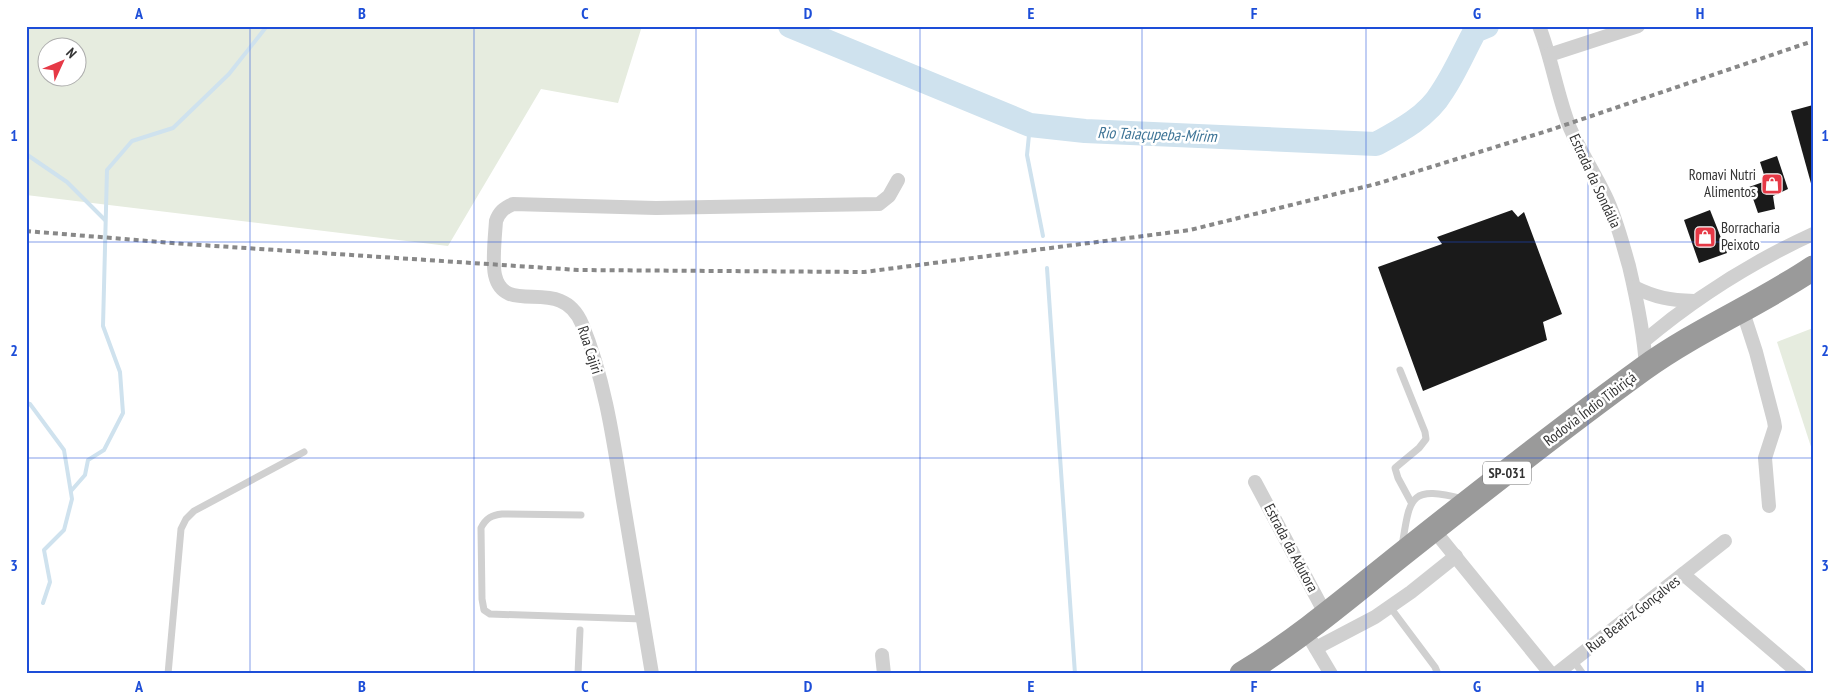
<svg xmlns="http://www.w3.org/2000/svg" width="1839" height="700" font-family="'PT Sans Narrow',sans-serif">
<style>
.green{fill:#e6ecdf;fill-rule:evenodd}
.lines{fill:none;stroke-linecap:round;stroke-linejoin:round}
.stream{stroke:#cfe2ee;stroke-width:4}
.river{stroke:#cfe2ee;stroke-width:24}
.building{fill:#1a1a1a}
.lane{stroke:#d0d0d0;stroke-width:7}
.street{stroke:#d0d0d0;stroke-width:14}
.highway{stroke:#9a9a9a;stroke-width:25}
.rail{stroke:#888;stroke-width:4;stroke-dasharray:5 4;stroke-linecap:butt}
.grid{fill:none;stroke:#1d4ed8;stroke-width:1;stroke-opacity:0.55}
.labels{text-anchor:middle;stroke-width:5;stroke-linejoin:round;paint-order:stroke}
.shield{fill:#fff;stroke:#707070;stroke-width:1}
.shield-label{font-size:14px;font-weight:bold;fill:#333}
.poi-label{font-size:15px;fill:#333;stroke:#fff;text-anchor:end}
.street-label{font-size:15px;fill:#333;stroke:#fff}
.water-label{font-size:16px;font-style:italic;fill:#3f7597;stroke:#fff}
.neatline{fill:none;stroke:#1d4ed8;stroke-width:2}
.grid-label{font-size:16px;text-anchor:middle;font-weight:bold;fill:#1d4ed8}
</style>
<rect width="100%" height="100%" fill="#fff"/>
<!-- green -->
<g class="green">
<path d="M26 26H642L618 103 541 89 448 246 26 195ZM48 48H78V78H48Z"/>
<polygon points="1813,328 1813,453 1777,342"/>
</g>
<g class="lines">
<!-- stream -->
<g class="stream">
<polyline points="1030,125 1027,155 1043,236"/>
<polyline points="26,154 67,182 105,220"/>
<polyline points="1047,268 1075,674"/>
<polyline points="26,403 30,404 64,450 72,499 64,530 44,550 50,582 43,603"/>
<polyline points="71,491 85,475 88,460 104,450 123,413 120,372 103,326 107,170 132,141 173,128 229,74 267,26"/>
</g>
<!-- river -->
<path class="river" d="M790 26 1030 125 1085 131 1376 144C1400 131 1428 116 1442 92 1455 73 1464 51 1475 31L1487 26"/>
</g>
<!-- building -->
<g class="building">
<polygon points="1813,105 1813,187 1812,187 1791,111"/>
<polygon points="1777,156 1788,189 1773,196 1775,209 1758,213 1749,187 1766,181 1760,162"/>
<polygon points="1512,210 1518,217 1524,212 1562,314 1543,322 1547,340 1423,391 1378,267 1442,244 1437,237"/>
<polygon points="1710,210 1727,253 1699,263 1684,220"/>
</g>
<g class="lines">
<!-- lane -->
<g class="lane">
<polyline points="1400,370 1425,432 1426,439 1419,448 1395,468 1398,478 1411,502"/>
<path d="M581 515 502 514C492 515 486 518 481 528L482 599 484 610 490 614 643 619"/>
<path d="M1402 546C1410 497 1409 485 1463 499"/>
<polyline points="1390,607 1435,667 1438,674"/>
<polyline points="1573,660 1583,674"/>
<polyline points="168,674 181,529 186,519 194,511 304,452"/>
<polyline points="578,674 580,630"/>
</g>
<!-- street -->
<g class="street">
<path d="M1539 26C1552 59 1557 95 1570 128 1580 151 1594 172 1605 195 1616 217 1622 242 1629 266 1637 300 1644 333 1646 367"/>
<polyline points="1549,55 1638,26"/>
<path d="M1634 287C1656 298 1670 300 1694 301"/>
<polyline points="1742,309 1756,352 1774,421 1775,427 1765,458 1769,506"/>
<path d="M1644 341C1694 299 1754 261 1813 234"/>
<polyline points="1255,482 1326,615"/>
<polyline points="1433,529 1551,674"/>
<polyline points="1683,574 1800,674"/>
<polyline points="1312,642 1331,674"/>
<polyline points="1316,648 1375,617 1411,592 1456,556"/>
<polyline points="882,655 884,674"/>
<path d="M652 674C642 614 632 554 622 494 613 437 604 377 582 324 561 273 505 319 495 275 492 262 495 236 496 221 499 212 504 208 513 204L656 208 879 204 889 196 898 180"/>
<polyline points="1556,674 1725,541"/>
</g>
<!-- highway -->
<path class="highway" d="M1242 674C1301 638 1353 593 1406 551 1484 489 1563 427 1643 369 1697 330 1758 305 1813 268"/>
<!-- rail -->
<polyline class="rail" points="26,231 185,244 578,270 864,272 1190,230 1376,184 1547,131 1813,41"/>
</g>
<!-- grid -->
<path class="grid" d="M250 26V674M474 26V674M696 26V674M920 26V674M1142 26V674M1366 26V674M1588 26V674M26 242H1813M26 458H1813"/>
<!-- icons -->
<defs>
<g id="shop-square" transform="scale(1.125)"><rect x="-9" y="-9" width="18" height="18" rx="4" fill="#e63946" stroke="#fff"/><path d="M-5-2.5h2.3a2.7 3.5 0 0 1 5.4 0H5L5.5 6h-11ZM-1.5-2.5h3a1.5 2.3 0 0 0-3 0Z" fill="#fff"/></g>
</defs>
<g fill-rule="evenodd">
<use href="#shop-square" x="1772" y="184"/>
<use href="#shop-square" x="1705" y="237"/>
</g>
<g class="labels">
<!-- shield labels -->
<rect class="shield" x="1483" y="461.5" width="48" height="23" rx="4"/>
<g class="shield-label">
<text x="1507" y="478">SP-031</text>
</g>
<!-- poi labels -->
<g class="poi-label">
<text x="1756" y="180">Romavi Nutri<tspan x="1756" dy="17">Alimentos</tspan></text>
<text x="1721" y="233" text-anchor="start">Borracharia<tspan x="1721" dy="17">Peixoto</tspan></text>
</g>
<!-- street labels -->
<g class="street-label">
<text transform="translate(1595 181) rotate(65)" y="5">Estrada da Sondália</text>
<text transform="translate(590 350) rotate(72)" y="5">Rua Cajiri</text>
<text transform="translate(1590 409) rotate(-37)" y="5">Rodovia Índio Tibiriçá</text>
<text transform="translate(1291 548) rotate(62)" y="5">Estrada da Adutora</text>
<text transform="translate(1633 614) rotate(-38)" y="5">Rua Beatriz Gonçalves</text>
</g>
<!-- water labels -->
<g class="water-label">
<text transform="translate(1157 134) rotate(2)" y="6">Rio Taiaçupeba-Mirim</text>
</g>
</g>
<!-- border -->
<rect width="1839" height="700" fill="none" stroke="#ffffff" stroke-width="55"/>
<!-- north arrow -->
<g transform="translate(62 62) rotate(46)"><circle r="24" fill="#ffffff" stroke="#adadad"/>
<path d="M0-4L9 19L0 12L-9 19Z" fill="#e63946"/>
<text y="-8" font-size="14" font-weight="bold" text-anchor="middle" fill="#333333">N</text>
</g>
<rect x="28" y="28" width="1784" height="644" class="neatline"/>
<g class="grid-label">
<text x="139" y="19">A</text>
<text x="362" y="19">B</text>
<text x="585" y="19">C</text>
<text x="808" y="19">D</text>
<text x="1031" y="19">E</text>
<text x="1254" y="19">F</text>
<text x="1477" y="19">G</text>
<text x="1700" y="19">H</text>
<text x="14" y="141">1</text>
<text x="1825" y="141">1</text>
<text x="14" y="356">2</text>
<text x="1825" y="356">2</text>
<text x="14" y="571">3</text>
<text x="1825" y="571">3</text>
<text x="139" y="692">A</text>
<text x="362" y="692">B</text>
<text x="585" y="692">C</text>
<text x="808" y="692">D</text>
<text x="1031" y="692">E</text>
<text x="1254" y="692">F</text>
<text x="1477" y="692">G</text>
<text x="1700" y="692">H</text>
</g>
</svg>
